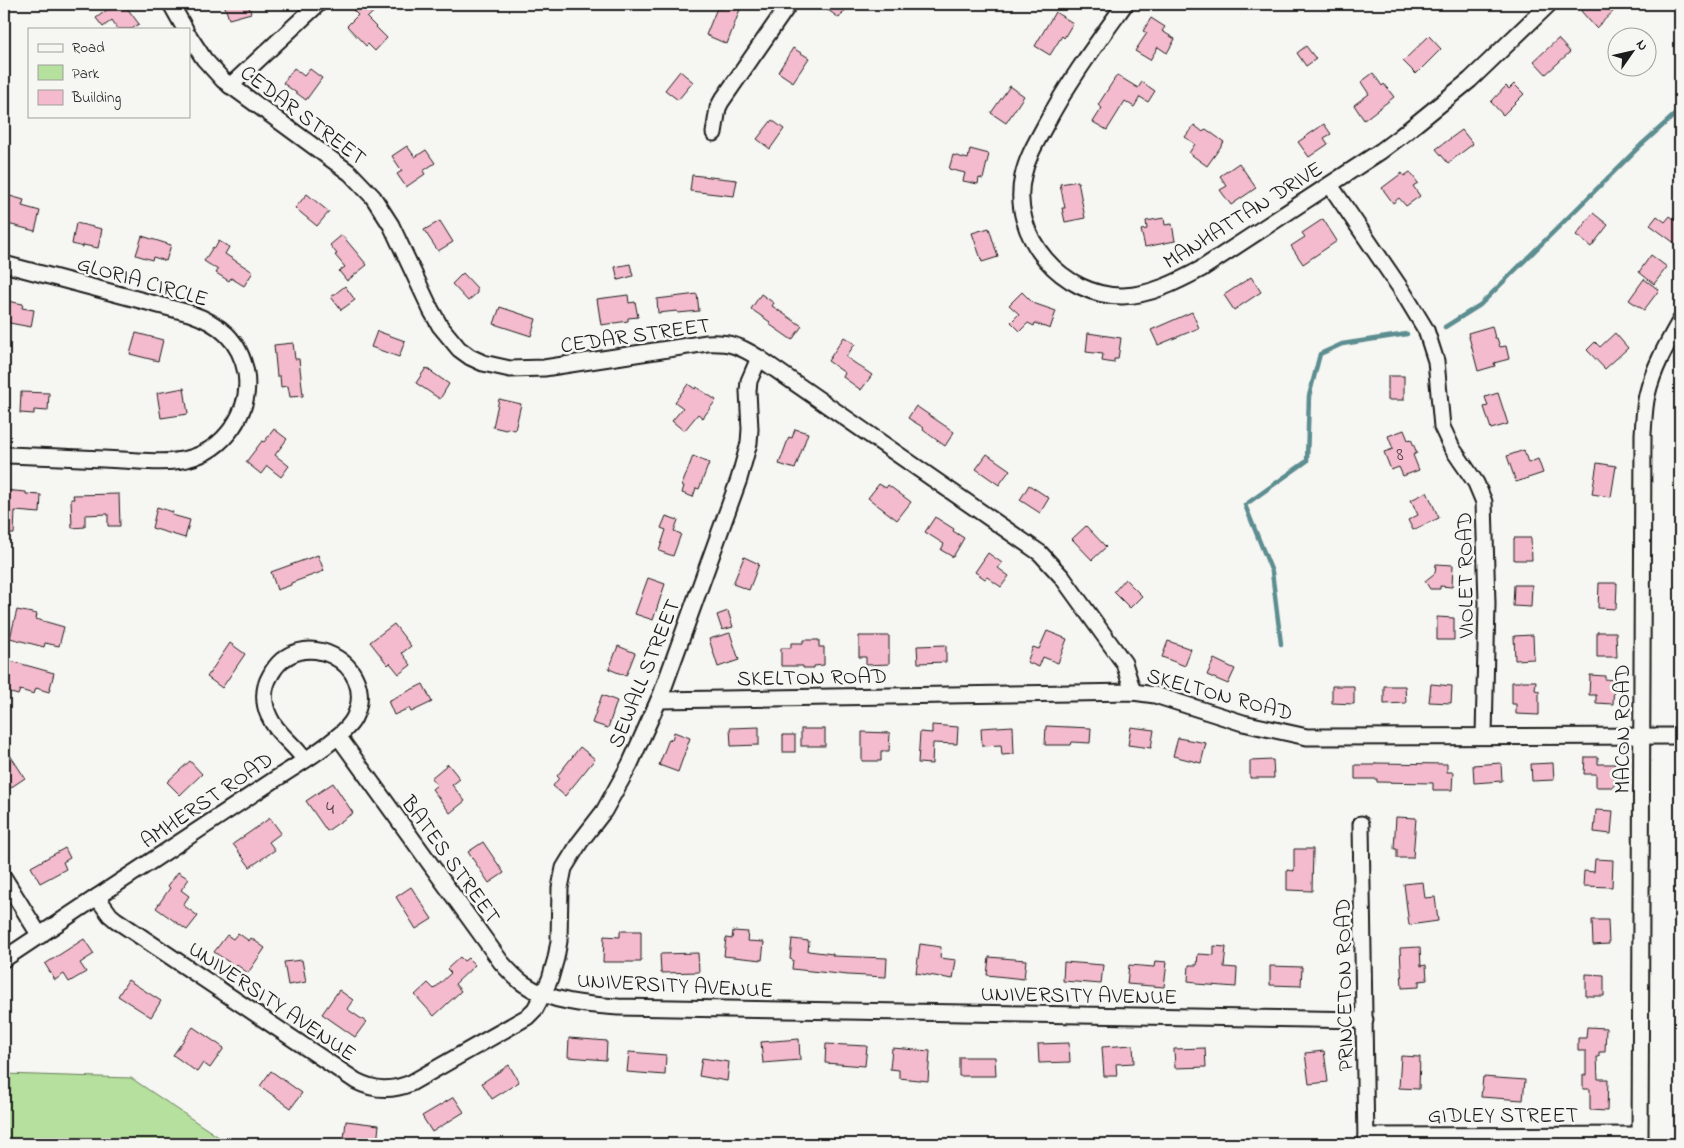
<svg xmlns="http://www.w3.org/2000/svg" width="1684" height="1148" font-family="'Indie Flower',sans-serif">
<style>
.green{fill:#b5e09d;stroke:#687e5c}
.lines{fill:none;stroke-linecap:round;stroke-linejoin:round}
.stream{stroke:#5c8d90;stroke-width:4.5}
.building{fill:#f4bbce;stroke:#1c1c1c}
.minor-casing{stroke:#1c1c1c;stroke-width:19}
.minor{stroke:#f6f6f2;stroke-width:15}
.labels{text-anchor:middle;stroke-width:5;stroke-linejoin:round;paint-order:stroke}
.number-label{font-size:20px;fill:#524448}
.street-label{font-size:22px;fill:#1c1c1c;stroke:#f6f6f2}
</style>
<rect width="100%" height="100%" fill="#f6f6f2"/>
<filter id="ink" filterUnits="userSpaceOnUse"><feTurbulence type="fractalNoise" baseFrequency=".02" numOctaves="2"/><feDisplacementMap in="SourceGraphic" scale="10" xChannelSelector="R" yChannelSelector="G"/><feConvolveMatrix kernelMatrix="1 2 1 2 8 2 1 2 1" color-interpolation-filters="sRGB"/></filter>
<g filter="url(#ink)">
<!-- green -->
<polygon class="green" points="4,1074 131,1078 229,1144 4,1144"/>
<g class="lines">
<!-- stream -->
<g class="stream">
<polyline points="1445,327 1480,305 1641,145 1680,110"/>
<polyline points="1281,644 1272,572 1245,505 1307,461 1309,396 1320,354 1342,344 1407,334"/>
</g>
</g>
<!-- building -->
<g class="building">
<polygon points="115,4 124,4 139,24 132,29 118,29 112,20 103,27 96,18"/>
<polygon points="224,4 248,4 251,13 229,19"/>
<polygon points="358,4 382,4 367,18 387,38 375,51 368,44 366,46 347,26 358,15 352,9"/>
<polygon points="722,4 742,4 727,44 706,35 717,8 720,9"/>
<polygon points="820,4 850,4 839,18"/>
<polygon points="1589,4 1621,4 1596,28 1581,11"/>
<polygon points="1055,12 1073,23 1064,38 1062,36 1050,55 1035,46"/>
<polygon points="1151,18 1165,27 1162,31 1175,39 1167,53 1158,47 1150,60 1135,51 1147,33 1143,31"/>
<polygon points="1429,36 1441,49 1416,74 1403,61"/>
<polygon points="1558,39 1570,52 1546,74 1534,61"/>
<polygon points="1306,46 1316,59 1306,66 1297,53"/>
<polygon points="793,48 809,58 793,82 778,72"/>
<polygon points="294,68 304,76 310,69 322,78 306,100 283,83"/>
<polygon points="680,71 693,82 678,100 665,90"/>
<polygon points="1373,73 1382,86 1384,84 1394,97 1364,120 1354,105 1369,94 1361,82"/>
<polygon points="1117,75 1138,88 1142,82 1155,91 1148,102 1140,97 1134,107 1125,101 1107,130 1093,122 1102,108 1098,105"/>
<polygon points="1514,84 1524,94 1503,115 1491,102 1506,86 1509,89"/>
<polygon points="1010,86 1024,96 1006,123 991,113"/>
<polygon points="772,120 784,129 770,149 757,139"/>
<polygon points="1324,124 1331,134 1324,138 1328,144 1309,157 1298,142"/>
<polygon points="1194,125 1203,132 1206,129 1224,142 1207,166 1189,153 1195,144 1185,137"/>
<polygon points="1462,130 1473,144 1448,163 1436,149"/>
<polygon points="407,146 415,157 426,150 435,163 423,171 425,174 406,187 397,174 402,171 392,156"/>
<polygon points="970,149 989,154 983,179 979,178 978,184 963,181 965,173 949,169 953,155 968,159"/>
<polygon points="1239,163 1256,188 1231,205 1220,190 1227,186 1220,176"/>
<polygon points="1410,172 1418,183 1413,186 1420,196 1406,206 1399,198 1393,203 1382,188 1402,173 1404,176"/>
<polygon points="692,175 737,180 734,196 690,191"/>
<polygon points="1078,181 1085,218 1065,222 1062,208 1065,208 1060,184"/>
<polygon points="307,194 329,212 317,226 295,208"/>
<polygon points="10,196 24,200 22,206 40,211 35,231 4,223 4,202 8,203"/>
<polygon points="1593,213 1608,225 1591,247 1576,235"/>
<polygon points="1657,216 1665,222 1670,216 1680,224 1680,247 1650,225"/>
<polygon points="1164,218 1165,225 1172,224 1175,241 1145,247 1141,230 1147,229 1146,221"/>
<polygon points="1323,219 1337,241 1303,264 1291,246 1305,237 1302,233"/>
<polygon points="440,221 453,242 438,251 424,230"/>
<polygon points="76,223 102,229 98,248 83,245 83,247 72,244"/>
<polygon points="989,228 998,257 982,262 972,233"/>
<polygon points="342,235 367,265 347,281 339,271 345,267 335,255 337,254 330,245"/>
<polygon points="142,236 171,245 166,261 153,257 152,260 136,255"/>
<polygon points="219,241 229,247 225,254 253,272 244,286 231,278 229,281 216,273 218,270 204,261 213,247 215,248"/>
<polygon points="1651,255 1667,267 1654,284 1639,272"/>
<polygon points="630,264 633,276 618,280 615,267"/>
<polygon points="463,273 477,288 477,293 468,301 452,284"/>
<polygon points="1251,277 1261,292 1234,310 1224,295"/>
<polygon points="1644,279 1659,290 1644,310 1629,300"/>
<polygon points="345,286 355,300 341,310 331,297"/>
<polygon points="1022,292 1033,303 1056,311 1050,329 1035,323 1034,326 1028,323 1020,331 1011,322 1019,314 1009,305"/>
<polygon points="697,294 699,311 678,313 677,311 658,313 657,299"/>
<polygon points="761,294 774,303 772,306 802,326 792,340 769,324 770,322 751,309"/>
<polygon points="628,295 629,303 635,302 638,317 628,318 628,321 601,325 597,299"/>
<polygon points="7,301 23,304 22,308 34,310 31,327 4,322"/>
<polygon points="500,307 536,319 531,336 494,324"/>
<polygon points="1192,312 1199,328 1158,345 1151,330"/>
<polygon points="1492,326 1495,338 1497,338 1500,347 1506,346 1509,359 1494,363 1495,366 1478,371 1468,333"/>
<polygon points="377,331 405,341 399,357 371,347"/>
<polygon points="136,333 163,340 158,361 130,354"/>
<polygon points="1088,333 1121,338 1118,359 1114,359 1114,363 1102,361 1103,354 1086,352"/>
<polygon points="1615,333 1628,348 1605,369 1587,350 1595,342 1600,347"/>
<polygon points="844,337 855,344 846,357 872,375 861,390 843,377 845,373 828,361"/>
<polygon points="293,343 295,359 299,359 303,396 290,397 288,386 281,387 280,376 277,376 274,345"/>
<polygon points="426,368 449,384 440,399 416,383"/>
<rect x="1388" y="376" width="16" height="24"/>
<polygon points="688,384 695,389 696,387 716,400 703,418 698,414 684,431 672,421 683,408 675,402"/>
<polygon points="184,388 188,414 161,418 157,393"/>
<polygon points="21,392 49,393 48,411 34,410 34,414 20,413"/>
<polygon points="1498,393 1508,424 1491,429 1484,407 1488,406 1485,397"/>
<polygon points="499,399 521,404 515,430 507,428 506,430 493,427"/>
<polygon points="916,406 954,432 945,446 923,430 924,428 908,418"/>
<polygon points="274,429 287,439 275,455 289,466 281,477 267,466 261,474 246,462 262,441 264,442"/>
<polygon points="795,429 808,433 795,469 779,464 789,437 792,438"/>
<polygon points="1404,430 1408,440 1411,439 1417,453 1413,455 1419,470 1403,476 1399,467 1391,470 1384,452 1393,449 1388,436"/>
<polygon points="1524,450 1528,463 1538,459 1543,473 1516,482 1507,456"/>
<polygon points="987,454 1010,470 999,485 976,469"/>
<polygon points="693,456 709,463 699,489 696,488 693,497 682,493 684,486 682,485"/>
<polygon points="1597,463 1616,466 1611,497 1592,494"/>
<polygon points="879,484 886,488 888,485 911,502 897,520 868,498"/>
<polygon points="1029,485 1049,498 1040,513 1020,500"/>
<polygon points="4,490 26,492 26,494 41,495 40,513 15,511 14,534 4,534"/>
<polygon points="1427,492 1439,518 1413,530 1408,520 1418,515 1411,500"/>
<polygon points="119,494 120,526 108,526 108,514 85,515 85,527 72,528 71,499 74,499 73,495"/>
<polygon points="157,507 173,512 172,515 190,520 185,538 152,528"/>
<polygon points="666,516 678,520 674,531 681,534 673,556 659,551 666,530 661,528"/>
<polygon points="935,517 954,529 953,531 964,538 953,557 941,550 944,544 925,532"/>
<polygon points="1086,526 1106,547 1092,560 1072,539"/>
<polygon points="1514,538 1531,538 1532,560 1514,560"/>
<polygon points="988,553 1002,563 998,568 1009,576 1001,587 987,577 985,579 975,572"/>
<polygon points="318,555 324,571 291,583 291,585 277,590 271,572"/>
<polygon points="744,557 759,564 749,590 733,584"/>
<polygon points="1436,564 1453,565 1452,587 1440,586 1440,589 1430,589 1425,581 1435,573"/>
<polygon points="648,578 665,584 653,620 635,614"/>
<polygon points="1125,579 1142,596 1130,608 1114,592"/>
<polygon points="1599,583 1617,583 1616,609 1598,608"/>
<polygon points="1514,585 1532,585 1531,607 1513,606"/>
<polygon points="17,610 37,614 36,619 64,627 59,646 45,643 44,647 10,638"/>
<polygon points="728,611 733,627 722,630 717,615"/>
<polygon points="1437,617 1454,618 1454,640 1437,640"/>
<polygon points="394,624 411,646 402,653 411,665 399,674 390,663 388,665 370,642"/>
<polygon points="1047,631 1067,639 1058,663 1043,657 1039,667 1027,662 1033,647 1039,649"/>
<polygon points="1597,632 1616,632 1617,657 1597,657"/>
<polygon points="730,633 739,660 718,667 709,639"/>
<polygon points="1533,635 1534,659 1515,660 1514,636"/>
<polygon points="859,636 889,636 889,664 866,665 866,657 859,657"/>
<polygon points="803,640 819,640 819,647 824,647 824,665 814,666 814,668 803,668 803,666 781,666 781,648 791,648 791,643 803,643"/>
<polygon points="1168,641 1191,649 1185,666 1162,657"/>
<polygon points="230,643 245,654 222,688 207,677"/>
<polygon points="946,645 946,662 918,663 917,646"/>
<polygon points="618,646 635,653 626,676 609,669"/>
<polygon points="1214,659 1235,669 1228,684 1207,675"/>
<polygon points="7,660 54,673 49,692 36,688 34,694 20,690 18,695 4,691 4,671"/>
<polygon points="1590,675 1605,676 1605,679 1614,680 1613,704 1596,703 1596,695 1589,695"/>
<polygon points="1521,681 1536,681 1535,690 1539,691 1539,715 1516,714 1516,704 1512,704 1512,682 1521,682"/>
<polygon points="423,684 432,702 411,712 409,708 394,715 388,701"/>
<polygon points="1431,684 1452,686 1451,703 1429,702"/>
<polygon points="1332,686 1354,686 1354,704 1332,703"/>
<polygon points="1384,686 1405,686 1406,703 1384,704"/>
<polygon points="602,695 617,701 608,728 592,723"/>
<polygon points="932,725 958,727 957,744 933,743 932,764 918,763 920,732 932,733"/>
<polygon points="1013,726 1014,754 1002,755 1001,745 982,746 981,728"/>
<polygon points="1046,726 1091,728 1090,743 1072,742 1071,745 1045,745"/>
<polygon points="759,727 759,745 731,746 730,728"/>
<polygon points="1131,727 1154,730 1151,748 1128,745"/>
<rect x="801" y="729" width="24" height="17"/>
<polygon points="674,732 690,738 678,772 659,765 669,739 672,740"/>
<polygon points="862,732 890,733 889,751 881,751 881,761 862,761"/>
<rect x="783" y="735" width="12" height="17"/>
<polygon points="1178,738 1206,743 1201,763 1173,756"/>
<polygon points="4,746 25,778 4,792"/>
<polygon points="580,747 595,759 565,796 553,786 559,778 557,776"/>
<polygon points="1585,757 1598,757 1598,764 1615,764 1614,787 1596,787 1596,774 1584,774"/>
<polygon points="1273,760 1274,778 1250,778 1250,761"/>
<polygon points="190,761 202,774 180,795 167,782"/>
<polygon points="1375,763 1447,764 1447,772 1453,772 1452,790 1433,790 1433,783 1377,782 1377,779 1355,779 1355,765 1375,765"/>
<polygon points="1501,763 1502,781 1474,783 1473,765"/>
<polygon points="1553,763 1554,780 1532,781 1531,764"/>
<polygon points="448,764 460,779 452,785 465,801 450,813 432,789 437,785 431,778"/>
<polygon points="333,783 353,813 327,831 306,801"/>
<polygon points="1596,810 1613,811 1611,834 1594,832"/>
<polygon points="1396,817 1416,818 1413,858 1397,858 1397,849 1394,849"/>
<polygon points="270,818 281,833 269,842 275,850 250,867 233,844"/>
<polygon points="483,842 504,873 489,883 468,852"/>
<polygon points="65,848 70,858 63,862 66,869 40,883 31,867"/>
<polygon points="1294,849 1313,849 1312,891 1287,890 1287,870 1294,871"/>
<polygon points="1595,859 1613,860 1612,887 1583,886 1584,871 1594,872"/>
<polygon points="178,872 189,879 181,890 189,896 183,905 198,916 187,930 156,908 170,888 168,886"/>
<polygon points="1423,882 1425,898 1435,897 1438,921 1409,925 1404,884"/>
<polygon points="411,887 432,919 416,929 396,897"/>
<polygon points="1592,920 1608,920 1609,944 1593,945"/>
<polygon points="620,931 641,931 641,962 603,962 604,936 620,937"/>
<polygon points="733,931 748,932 747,941 764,942 762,960 724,956 726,938 732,939"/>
<polygon points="238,933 249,941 251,938 265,948 248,973 237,965 236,967 214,952 227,935 233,939"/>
<polygon points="84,939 94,954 80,963 86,972 69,982 64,974 55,980 45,964"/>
<polygon points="792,939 809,941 808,951 833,954 833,956 887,958 886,977 848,975 792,969 793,960 790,959"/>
<polygon points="920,944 941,947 940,958 956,960 953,979 916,973"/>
<polygon points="1214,946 1226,947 1224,967 1237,968 1236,987 1196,984 1196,982 1188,981 1189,965 1197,965 1198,954 1214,955"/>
<polygon points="1420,947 1421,966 1426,965 1427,980 1419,981 1419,987 1402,988 1400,948"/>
<polygon points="698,953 699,972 661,973 660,954"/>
<polygon points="460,957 464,961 468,958 475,965 455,984 461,991 434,1016 415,995 428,983 434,989 451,973 447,969"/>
<polygon points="989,957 1026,960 1024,979 987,975"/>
<polygon points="302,960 306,982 288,985 284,962"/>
<polygon points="1155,961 1167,962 1164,987 1127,984 1129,965 1154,967"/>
<polygon points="1064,962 1103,965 1101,984 1063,981"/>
<polygon points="1270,966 1302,967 1301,986 1270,985"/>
<polygon points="1586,974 1604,975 1604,996 1586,996"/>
<polygon points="128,980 161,1001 151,1017 118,996"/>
<polygon points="339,990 353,1000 347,1009 366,1022 355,1037 322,1014"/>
<polygon points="193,1027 224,1048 210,1068 203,1063 197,1072 173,1055"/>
<polygon points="1587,1027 1606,1028 1605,1052 1599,1052 1599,1057 1597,1057 1598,1079 1608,1079 1607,1111 1590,1110 1590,1089 1583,1089 1583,1075 1586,1075 1586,1051 1578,1051 1578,1038 1586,1038"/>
<polygon points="569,1038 607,1041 606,1060 568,1057"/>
<polygon points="799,1039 800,1060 763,1063 761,1042"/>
<polygon points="1069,1043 1070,1062 1039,1063 1038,1044"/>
<polygon points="826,1044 867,1046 865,1066 825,1063"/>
<polygon points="1133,1045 1134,1063 1116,1064 1117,1076 1104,1076 1102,1047"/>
<polygon points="892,1048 930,1051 928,1081 899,1078 899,1070 890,1069"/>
<polygon points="1205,1048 1206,1067 1175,1068 1174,1049"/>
<polygon points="1324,1051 1328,1082 1309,1084 1305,1053"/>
<polygon points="629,1052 666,1055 665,1075 627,1072"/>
<polygon points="1401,1056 1420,1057 1419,1089 1399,1088"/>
<polygon points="959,1057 995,1057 996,1076 959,1076"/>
<polygon points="702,1058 729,1062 727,1081 699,1076"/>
<polygon points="509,1065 519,1082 492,1099 482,1083"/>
<polygon points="271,1071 302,1093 291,1108 260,1086"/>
<polygon points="1483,1077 1525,1080 1523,1100 1481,1097"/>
<polygon points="454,1097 464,1112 432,1132 422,1116"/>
<polygon points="346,1121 379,1125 377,1144 355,1144 356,1140 344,1139"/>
</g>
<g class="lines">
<!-- minor casing -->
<g class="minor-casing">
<g id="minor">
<polyline points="171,4 185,29"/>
<path d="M1125 4C1097 43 1068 82 1046 124 1037 141 1027 157 1023 176 1009 236 1063 297 1123 296 1151 295 1177 282 1201 269L1381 151 1401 136 1470 80 1549 4"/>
<path d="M189 36 204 59 223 80 350 173 373 197 391 225 431 310 440 326 459 349 470 357 483 363 510 369 544 368 707 343C730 342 740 346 759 358L1040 553 1062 577 1124 663 1133 692"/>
<polyline points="230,86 318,4"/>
<polyline points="714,133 718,108 721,102 789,4"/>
<polyline points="1330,185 1403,292 1426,330 1436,361 1442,427 1452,448 1476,483 1484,502 1487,603 1484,736"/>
<path d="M4 264 189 313C219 323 240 340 246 373 252 412 224 450 187 459 166 464 143 461 122 460 83 458 43 456 4 455"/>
<polyline points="659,700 1133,692 1155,695 1243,723 1307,737 1680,736"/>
<path d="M338 736 501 962C508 970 515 978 524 984 550 1002 587 1005 618 1007L1365 1020"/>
<polyline points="1361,824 1366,1144"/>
<polyline points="4,878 40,936"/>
<path d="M97 897C156 858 215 819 274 780 294 767 344 738 354 718 381 663 298 621 270 676 263 688 263 703 269 716 276 733 294 744 304 759"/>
<path d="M4 959 97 897 110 915 116 920 356 1081C375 1091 392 1091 411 1083L527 1017 535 1009 543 994 550 979 556 958 559 941 560 888 564 868 580 842 604 811 630 764 661 695 739 479 749 443 750 429 748 391 749 381 759 358"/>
<polyline points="1366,1136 1639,1135"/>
<path d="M1640 1144 1643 434C1644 421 1644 408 1647 395 1653 369 1667 344 1680 321"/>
</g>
</g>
<!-- minor -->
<use href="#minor" class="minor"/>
</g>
</g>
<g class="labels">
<!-- number labels -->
<g class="number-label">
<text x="1400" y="460">8</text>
<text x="330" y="814">4</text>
</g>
<!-- street labels -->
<g class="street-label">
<text transform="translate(304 114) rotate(37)" y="8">CEDAR STREET</text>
<text transform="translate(1242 214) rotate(-32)" y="8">MANHATTAN DRIVE</text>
<text transform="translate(143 280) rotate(16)" y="8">GLORIA CIRCLE</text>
<text transform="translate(635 334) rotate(-8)" y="8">CEDAR STREET</text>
<text transform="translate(1464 575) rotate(-91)" y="8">VIOLET ROAD</text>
<text transform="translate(643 673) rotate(-68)" y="8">SEWALL STREET</text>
<text transform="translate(812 676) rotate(-1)" y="8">SKELTON ROAD</text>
<text transform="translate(1220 693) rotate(15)" y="8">SKELTON ROAD</text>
<text transform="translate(1621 729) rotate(-90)" y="8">MACON ROAD</text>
<text transform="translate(206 799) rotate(-34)" y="8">AMHERST ROAD</text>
<text transform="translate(452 859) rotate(54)" y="8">BATES STREET</text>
<text transform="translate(675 984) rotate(3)" y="8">UNIVERSITY AVENUE</text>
<text transform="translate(1343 985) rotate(-91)" y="8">PRINCETON ROAD</text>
<text transform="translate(1079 994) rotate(1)" y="8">UNIVERSITY AVENUE</text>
<text transform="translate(273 1000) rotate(34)" y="8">UNIVERSITY AVENUE</text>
<text x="1503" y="1122">GIDLEY STREET</text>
</g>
</g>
<!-- margin -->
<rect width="1684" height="1148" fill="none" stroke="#f6f6f2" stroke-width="20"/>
<rect x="10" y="10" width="1664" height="1128" fill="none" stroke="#1c1c1c" stroke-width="2" filter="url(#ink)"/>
<!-- legend -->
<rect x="28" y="28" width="162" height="90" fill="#f6f6f2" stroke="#9f9f9c"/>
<rect x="38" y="44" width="25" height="8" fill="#f6f6f2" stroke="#9f9f9c"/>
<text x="72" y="52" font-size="15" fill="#1c1c1c">Road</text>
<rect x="38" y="65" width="25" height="15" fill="#b5e09d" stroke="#9f9f9c"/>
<text x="72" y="78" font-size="15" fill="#1c1c1c">Park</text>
<rect x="38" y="90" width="25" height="15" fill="#f4bbce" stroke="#9f9f9c"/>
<text x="72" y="102" font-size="15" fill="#1c1c1c">Building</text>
<!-- north arrow -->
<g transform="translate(1632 52) rotate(56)"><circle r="24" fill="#f6f6f2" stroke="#9f9f9c"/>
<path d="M0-4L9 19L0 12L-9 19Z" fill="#1c1c1c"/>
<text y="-8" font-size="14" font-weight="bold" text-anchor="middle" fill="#1c1c1c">N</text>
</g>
</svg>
